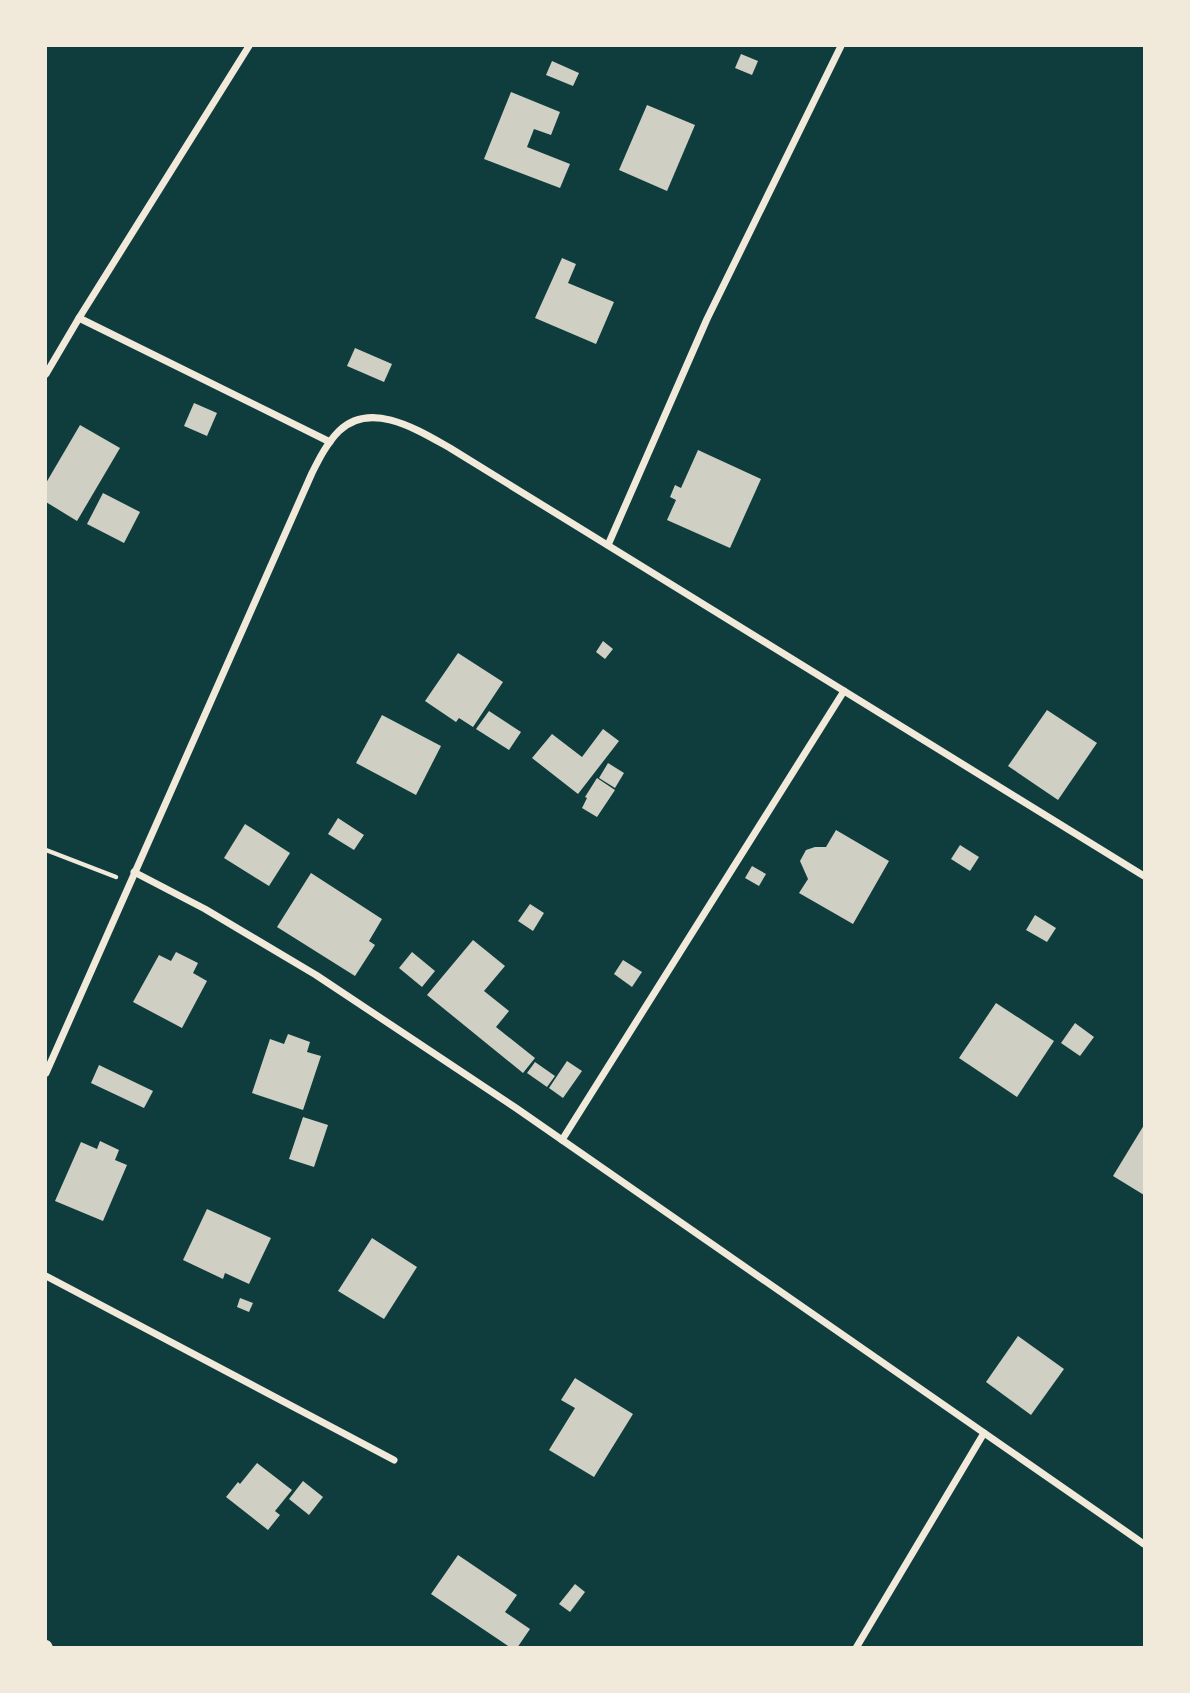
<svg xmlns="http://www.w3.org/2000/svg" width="1190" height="1693" font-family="'DejaVu Sans',sans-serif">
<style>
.building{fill:#cfcfc3}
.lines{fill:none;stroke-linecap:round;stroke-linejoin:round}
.path{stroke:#f1e9da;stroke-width:4.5}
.minor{stroke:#f1e9da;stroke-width:7}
.tertiary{stroke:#f1e9da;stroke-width:12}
</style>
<rect width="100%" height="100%" fill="#0f3d3e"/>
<!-- building -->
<g class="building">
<polygon points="741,54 758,61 752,75 735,68"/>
<polygon points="552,61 579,73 573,86 546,75"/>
<polygon points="511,92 560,112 551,135 534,129 527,147 570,164 560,188 484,159"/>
<polygon points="647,105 695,125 667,191 619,170"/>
<polygon points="562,258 576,264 568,283 614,302 596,344 535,318"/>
<polygon points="355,348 392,364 384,382 347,366"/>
<polygon points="194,403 217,413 207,436 184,426"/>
<polygon points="80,425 120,448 77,521 46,502 46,483"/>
<polygon points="698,450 761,479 730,548 667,520 676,500 670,497 675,485 681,488"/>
<polygon points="103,493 140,512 124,543 87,524"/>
<polygon points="603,641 613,649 605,659 596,652"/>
<polygon points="458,653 503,682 473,727 459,718 456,722 425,701"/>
<polygon points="1047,710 1097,743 1058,800 1008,766"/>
<polygon points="489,711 521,732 509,750 476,729"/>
<polygon points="382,715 441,746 416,795 356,763"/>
<polygon points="603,729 619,741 578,794 532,758 552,734 582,757"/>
<polygon points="608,763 624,773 615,788 599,778"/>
<polygon points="597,778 615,790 597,817 582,808 587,798 585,797"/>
<polygon points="338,818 364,835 354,850 328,834"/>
<polygon points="245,824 290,853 269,886 224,858"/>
<polygon points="836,830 889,861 853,924 799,893 808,879 800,861 806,850 815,847 826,847"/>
<polygon points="960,845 979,857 970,871 951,859"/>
<polygon points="752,866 766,874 759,886 745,878"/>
<polygon points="311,873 382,919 369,941 375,945 355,976 277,927"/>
<polygon points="530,904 544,913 533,931 518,921"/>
<polygon points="1035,915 1056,928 1047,942 1026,930"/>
<polygon points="473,940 505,966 484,991 509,1011 496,1027 535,1058 523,1073 427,995"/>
<polygon points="176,952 198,963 193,973 207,981 182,1028 133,1002 159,955 171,961"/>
<polygon points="412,952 435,971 422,987 399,968"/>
<polygon points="623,960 642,972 632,987 614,974"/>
<polygon points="996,1003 1054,1041 1017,1097 959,1058"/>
<polygon points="1075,1023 1094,1037 1080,1056 1061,1043"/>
<polygon points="288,1034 310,1042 307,1052 321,1056 303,1110 252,1093 270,1039 284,1044"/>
<polygon points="567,1061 582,1071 563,1098 549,1088"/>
<polygon points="535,1062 555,1076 547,1087 527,1073"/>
<polygon points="99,1065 153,1091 144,1108 91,1083"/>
<polygon points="303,1117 328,1125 314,1167 289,1159"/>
<polygon points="1144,1125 1144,1195 1113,1176"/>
<polygon points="100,1141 119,1150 115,1160 127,1165 103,1221 55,1201 81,1142 97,1149"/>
<polygon points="207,1209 271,1238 249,1284 225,1273 223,1279 183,1260"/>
<polygon points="372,1238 417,1267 384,1319 338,1291"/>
<polygon points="240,1298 253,1303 249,1312 237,1307"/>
<polygon points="1018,1336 1064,1369 1031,1415 986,1382"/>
<polygon points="575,1378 633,1414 594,1477 549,1450 575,1408 561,1400"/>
<polygon points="257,1463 292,1490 275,1511 280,1515 268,1530 226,1497 238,1482 240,1484"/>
<polygon points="303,1481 323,1497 309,1515 289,1499"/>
<polygon points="458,1555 517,1595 505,1612 530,1629 517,1648 511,1648 431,1594"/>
<polygon points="575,1584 585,1592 570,1612 559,1604"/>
</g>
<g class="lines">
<!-- path -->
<polyline class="path" points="46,850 116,877"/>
<!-- minor -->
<g class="minor">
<polyline points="79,318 330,442"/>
<polyline points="46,374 79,318 249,46"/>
<polyline points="608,545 707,319 841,46"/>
<polyline points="134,872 205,909 316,975 516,1108 1144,1544"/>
<path d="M46 1073 312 473C319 459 327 443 339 431 371 400 418 430 450 448L1144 876"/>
<polyline points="562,1140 844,691"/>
<polyline points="46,1276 394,1460"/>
<polyline points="856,1648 984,1433"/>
</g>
<!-- tertiary -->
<polyline class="tertiary" points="46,1646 47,1648"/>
</g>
<!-- border -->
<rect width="1190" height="1693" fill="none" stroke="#f1e9da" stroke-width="94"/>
</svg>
